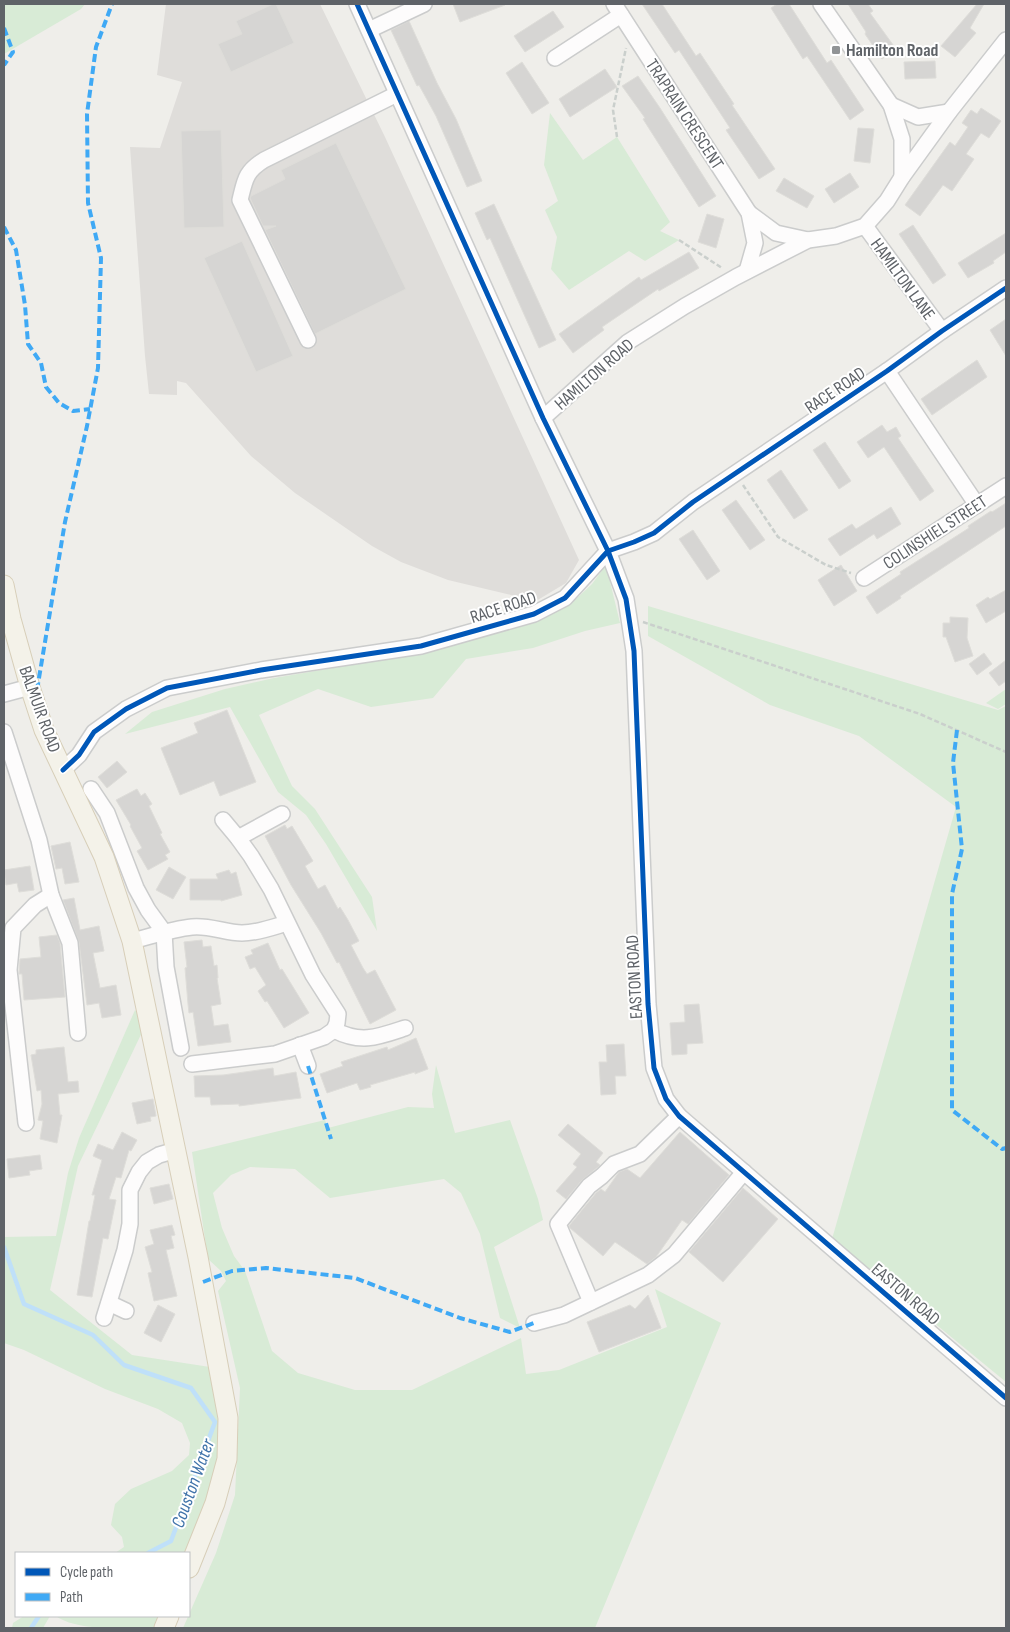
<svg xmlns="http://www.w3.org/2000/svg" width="1010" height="1632" font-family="'Sofia Sans Condensed',sans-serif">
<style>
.industrial{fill:#dfddda}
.green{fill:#d8ebd6}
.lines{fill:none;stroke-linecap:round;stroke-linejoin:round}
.stream{stroke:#bfe0f9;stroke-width:4.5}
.building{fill:#d6d5d3;stroke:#deddd9}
.minor-casing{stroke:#cbcccc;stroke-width:18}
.major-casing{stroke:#d7ceb8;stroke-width:21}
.path{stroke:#cacfcc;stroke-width:2.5;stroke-dasharray:5 2.5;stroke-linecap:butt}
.minor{stroke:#fdfcfc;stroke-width:15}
.major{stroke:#f4f2e9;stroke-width:19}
.quiet{stroke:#3fa9f5;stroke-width:4;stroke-dasharray:8 4;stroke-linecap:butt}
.cycleway-casing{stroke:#fff;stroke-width:8}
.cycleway{stroke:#0057b8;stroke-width:5}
.poi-dot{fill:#919496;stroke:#fff;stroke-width:2}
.labels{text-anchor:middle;stroke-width:4;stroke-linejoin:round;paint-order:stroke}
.poi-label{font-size:18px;font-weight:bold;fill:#5f6368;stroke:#fff;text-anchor:start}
.street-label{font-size:18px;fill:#5f6368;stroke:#fff}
.water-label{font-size:19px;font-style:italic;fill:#4174aa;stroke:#fff}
</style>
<rect width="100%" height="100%" fill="#efeeea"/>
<!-- industrial -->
<polygon class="industrial" points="166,4 320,4 385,137 579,560 566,583 536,601 448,580 401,562 372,546 295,493 251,456 186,383 177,381 177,395 149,394 145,356 130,147 160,148 182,82 157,75"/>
<!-- green -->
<g class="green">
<polygon points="4,4 85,4 81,9 4,54"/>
<polygon points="550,113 583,160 617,137 670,222 660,231 679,240 645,261 629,251 569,290 551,269 557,237 545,210 558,201 544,165"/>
<polygon points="606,565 620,623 585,631 533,648 466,659 433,698 371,707 318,689 259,715 292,786 315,809 372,897 377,931 326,844 306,815 278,792 230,707 125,734 152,712 225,689 274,678 386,659 531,623 576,599 592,584"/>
<polygon points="648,606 998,710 1006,706 1006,1382 832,1239 956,807 859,736 770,705 648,636"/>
<polygon points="1006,689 1006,704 998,709 986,703"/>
<polygon points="135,1010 146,1024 78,1166 50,1290 132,1355 210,1367 219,1402 219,1459 212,1494 187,1553 115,1553 124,1547 122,1537 111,1525 115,1504 131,1489 172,1471 189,1455 190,1443 182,1423 158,1409 105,1389 24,1350 4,1343 4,1237 56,1236 68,1173 79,1138"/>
<polygon points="436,1065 455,1133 510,1120 538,1199 543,1220 494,1247 520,1328 500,1318 480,1234 461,1193 444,1179 330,1198 295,1169 250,1167 231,1175 213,1193 222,1228 234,1256 245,1271 272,1351 298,1373 355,1390 412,1390 521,1338 526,1374 559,1370 667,1327 655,1289 721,1323 595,1628 183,1628 216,1553 235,1495 240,1388 218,1291 226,1281 221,1271 208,1259 192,1152 325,1120 328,1128 408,1107 434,1108 432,1094"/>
<polygon points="24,1616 50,1616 43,1628 12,1628 13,1623"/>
<path d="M56 1616H163L158 1628C130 1628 77 1632 56 1616Z"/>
</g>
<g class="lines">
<!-- stream -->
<g class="stream">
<polyline points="4,1247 24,1304 93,1335 124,1365 191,1388 215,1422 171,1541 148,1553"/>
<polyline points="31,1628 39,1616"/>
</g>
</g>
<!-- building -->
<g class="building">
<polygon points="273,4 276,4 294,43 231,72 218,44 242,34 236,21"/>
<polygon points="453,4 505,4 505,5 460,22"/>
<polygon points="642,4 662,4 696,56 700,53 734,104 732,105 775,169 759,179 726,130 730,128 679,50 675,53"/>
<polygon points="777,4 789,4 827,63 831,60 864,110 850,120 807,56 803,59 771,8"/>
<polygon points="848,4 868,4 873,11 870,13 896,49 882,59 865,34 866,32"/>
<polygon points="977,4 984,4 970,28 976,33 955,57 941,46"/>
<polygon points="553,11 564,27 525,52 514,36"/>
<polygon points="409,21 437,83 456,119 482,181 467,187 436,116 419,85 417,86 391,30"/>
<polygon points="935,61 936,78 905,79 904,62"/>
<polygon points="522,62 549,103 532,114 506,73"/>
<polygon points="605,69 617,87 570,117 559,99"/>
<polygon points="638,76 660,108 716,196 699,207 643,119 645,118 622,86"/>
<polygon points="981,108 1001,121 989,138 981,133 966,154 974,159 952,191 943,185 920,216 905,205 950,142 955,146 968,127 962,123 971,110 977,114"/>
<polygon points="858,128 874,129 870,163 854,161"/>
<polygon points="221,130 224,227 184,228 181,131"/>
<polygon points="336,143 406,289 315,334 265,230 276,226 263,226 250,198 251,196 285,179 281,170"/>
<polygon points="850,173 859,187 834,203 825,189"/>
<polygon points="784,178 814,196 807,208 776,191"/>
<polygon points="494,204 556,340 539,348 490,238 487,240 475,213"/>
<polygon points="707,214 724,219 716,248 698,242"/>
<polygon points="913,225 946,275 933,284 899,234"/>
<polygon points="1006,233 1006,252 993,261 994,263 968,278 958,263"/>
<polygon points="242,241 293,356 256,372 204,258"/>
<polygon points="689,252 699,268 659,291 658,289 602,327 604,330 573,353 559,334 639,277 641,280"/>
<polygon points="1006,319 1006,356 990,330"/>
<polygon points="977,360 987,377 932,415 921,399"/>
<polygon points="882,425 887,432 896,427 901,436 898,438 934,491 920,501 884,447 868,458 857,442"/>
<polygon points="825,442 851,481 839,489 813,450"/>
<polygon points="781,470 808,510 794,519 767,480"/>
<polygon points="736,500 765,540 750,550 722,510"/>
<polygon points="1006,503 1006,526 900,596 901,598 877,614 866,597 901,574 900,572 969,528 968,526 991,511 992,512"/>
<polygon points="891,507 901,524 877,539 874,534 840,556 828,539 852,524 856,529"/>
<polygon points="693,530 720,571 707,580 679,539"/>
<polygon points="841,565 857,591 834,606 818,580"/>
<polygon points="1006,590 1006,611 986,623 976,605 988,597 990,599"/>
<polygon points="950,617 968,618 967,638 973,656 955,662 946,637 943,637 943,623 950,623"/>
<polygon points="984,653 992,664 977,675 969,664"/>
<polygon points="1006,660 1006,681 999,686 989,673"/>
<polygon points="227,710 256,782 220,796 214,781 180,795 161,748 198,733 194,723"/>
<polygon points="117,761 127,772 107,788 98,777"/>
<polygon points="137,789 141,796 145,793 152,804 149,806 162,833 160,834 170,852 165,855 168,859 148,870 137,851 142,848 130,826 131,825 116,800"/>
<polygon points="285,825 287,829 292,826 313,861 305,866 318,889 325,885 338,909 340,907 348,920 359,941 351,945 363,968 367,974 375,970 396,1010 370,1024 339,962 337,963 321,933 291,885 265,836"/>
<polygon points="70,842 79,882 65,884 62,868 56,869 51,846"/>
<polygon points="30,866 34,890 19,892 17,883 6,885 4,870"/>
<polygon points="169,867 186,877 173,899 156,890"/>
<polygon points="229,870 231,874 236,872 242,895 221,901 221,900 190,900 190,879 218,879 216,874"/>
<polygon points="74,898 80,930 99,926 104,951 93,953 100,988 116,985 121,1015 102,1018 99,1003 87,1005 79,942 63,900"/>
<polygon points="57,935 60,943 65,997 24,1000 22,974 19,974 20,959 41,957 39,937"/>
<polygon points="202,940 203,947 211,946 214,966 217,965 218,978 217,978 221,1004 211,1006 214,1026 228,1024 231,1042 198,1046 193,1012 189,1013 188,1004 185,968 187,967 184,942"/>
<polygon points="268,943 280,970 282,969 309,1013 284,1028 267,1001 265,1002 258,991 266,985 255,967 250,969 245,957 253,954 251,950"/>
<polygon points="699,1004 703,1043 687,1044 687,1054 672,1055 670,1023 685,1022 684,1005"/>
<polygon points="416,1038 428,1069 415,1074 415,1072 370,1085 371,1087 360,1090 357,1083 327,1093 320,1074 343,1066 341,1062 387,1047 388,1050"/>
<polygon points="624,1044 626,1076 615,1076 616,1094 601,1095 599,1062 607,1062 606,1045"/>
<polygon points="64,1047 68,1082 78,1081 79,1092 58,1094 60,1115 62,1115 57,1143 40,1139 43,1121 38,1120 42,1104 41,1090 37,1091 31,1055 36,1054 36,1050"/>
<polygon points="273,1068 274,1076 296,1072 301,1098 239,1106 239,1104 211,1105 210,1097 195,1097 194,1076 223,1075"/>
<polygon points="153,1099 156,1116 150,1117 151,1121 137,1124 132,1103"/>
<polygon points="568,1124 603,1153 596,1162 600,1165 598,1167 582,1180 566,1199 556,1191 577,1167 573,1164 581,1154 558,1135"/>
<polygon points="122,1132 137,1140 131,1151 129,1150 121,1178 116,1177 109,1199 116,1200 108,1239 103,1238 92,1297 77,1295 89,1221 90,1221 95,1195 92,1195 102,1160 93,1156 98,1144 113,1150"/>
<polygon points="680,1132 729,1175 688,1224 682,1220 656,1257 647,1264 615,1242 603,1256 570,1228 569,1226 596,1193 601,1189 605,1192 619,1172 627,1169 640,1178"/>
<polygon points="40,1155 42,1169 29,1171 30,1175 9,1178 7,1159"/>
<polygon points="169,1184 173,1199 154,1204 150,1188"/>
<polygon points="743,1188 778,1219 723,1282 689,1252"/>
<polygon points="172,1225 175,1235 171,1236 174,1248 166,1250 177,1296 154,1301 148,1273 152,1272 145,1247 154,1244 150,1230"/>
<polygon points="648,1295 661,1328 599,1352 587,1322 630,1305 635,1309"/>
<polygon points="158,1305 175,1314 161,1342 144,1333"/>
</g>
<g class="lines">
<!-- minor casing -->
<g class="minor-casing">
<g id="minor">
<polyline points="357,4 543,418 608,551 626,599 634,651 648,1004 654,1068 666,1099 679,1116 1006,1398"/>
<polyline points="614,4 749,213 755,243 747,271"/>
<polyline points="821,4 891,105 902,139 902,177"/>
<polyline points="369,30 424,4"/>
<polyline points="555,58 621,15"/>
<polyline points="891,105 918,117 949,112"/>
<polyline points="749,213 776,233 808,240"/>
<polyline points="865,226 942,331"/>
<path d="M308 340 240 200C245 180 245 172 264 160L397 94"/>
<polyline points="887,371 977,505"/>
<polyline points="543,418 628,342 685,306 736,277 808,240 836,236 865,226 887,201 902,177 949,112 1006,40"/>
<polyline points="864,578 1006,486"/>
<polyline points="4,694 30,687"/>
<polyline points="4,732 39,840 51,895 70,943 78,1033"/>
<polyline points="63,770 79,755 94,732 126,709 167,688 261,670 421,646 534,614 565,598 608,551 634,542 654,533 693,502 887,371 942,331 1006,288"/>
<polyline points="91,789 107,813 136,888 148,910 164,932 166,967 181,1048"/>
<polyline points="238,838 282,814"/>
<path d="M132 941C152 936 172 929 192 927 209 925 226 933 242 933 258 933 273 927 287 923"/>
<path d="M334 1030C361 1044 378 1037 405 1028"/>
<polyline points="300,1045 308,1066"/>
<polyline points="192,1064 275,1054 324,1037 334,1030 337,1023 338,1014 313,975 271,889 251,856 238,838 223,820"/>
<polyline points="26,1123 9,970 13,928 35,905 51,895"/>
<polyline points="591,1302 558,1224 589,1186 602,1176 614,1164 640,1154 679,1116"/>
<polyline points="109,1303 126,1311"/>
<polyline points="104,1318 125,1250 130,1224 130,1190 139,1172 147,1162 159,1155 176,1150"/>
<polyline points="534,1323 564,1315 648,1275 674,1255 744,1172"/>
</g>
</g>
<!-- major casing -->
<g class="major-casing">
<g id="major">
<polyline points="4,585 11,619 30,687 44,730 104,857 132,941 198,1257 228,1418 227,1459 215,1503 189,1568"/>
<polyline points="164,1628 169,1616"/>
</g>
</g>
<!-- path -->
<g class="path">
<polyline points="617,137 613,110 626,48"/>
<polyline points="679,240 722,268"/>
<polyline points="743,485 778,537 826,565 851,573"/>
<polyline points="643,622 920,714 1006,752"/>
</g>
<!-- minor -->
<use href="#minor" class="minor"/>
<!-- major -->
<use href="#major" class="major"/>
<!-- quiet -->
<g class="quiet">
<polyline points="4,28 13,52 4,65"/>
<polyline points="4,227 16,250 25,305 28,344 41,363 46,387 59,403 73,411 90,409"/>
<polyline points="35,702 65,522 87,426 98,368 101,258 88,203 87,114 96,47 112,4"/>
<polyline points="957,730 953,763 962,849 952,894 952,1110 1002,1149 1006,1148"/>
<polyline points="308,1066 331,1139"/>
<polyline points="203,1282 232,1271 266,1268 355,1278 460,1318 510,1332 534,1323"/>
</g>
<!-- cycleway casing -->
<g class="cycleway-casing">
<g id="cycleway">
<polyline points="357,4 543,418 608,551 626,599 634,651 648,1004 654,1068 666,1099 679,1116 1006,1398"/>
<polyline points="63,770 79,755 94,732 126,709 167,688 261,670 421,646 534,614 565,598 608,551 634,542 654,533 693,502 887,371 942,331 1006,288"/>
</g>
</g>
<!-- cycleway -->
<use href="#cycleway" class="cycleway"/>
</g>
<!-- markers -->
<rect class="poi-dot" x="831" y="45" width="10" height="10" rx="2.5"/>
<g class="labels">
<!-- poi labels -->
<g class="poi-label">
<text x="846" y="56">Hamilton Road</text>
</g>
<!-- street labels -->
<g class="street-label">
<text transform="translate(685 114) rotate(57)" y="6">TRAPRAIN CRESCENT</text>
<text transform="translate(903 279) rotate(54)" y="6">HAMILTON LANE</text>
<text transform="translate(594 374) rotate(-41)" y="6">HAMILTON ROAD</text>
<text transform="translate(835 390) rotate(-34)" y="6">RACE ROAD</text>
<text transform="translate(935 532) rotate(-33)" y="6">COLINSHIEL STREET</text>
<text transform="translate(503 607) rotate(-18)" y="6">RACE ROAD</text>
<text transform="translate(40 709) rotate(70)" y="6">BALMUIR ROAD</text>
<text transform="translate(634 977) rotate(-93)" y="6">EASTON ROAD</text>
<text transform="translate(906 1294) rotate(41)" y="6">EASTON ROAD</text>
</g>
<!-- water labels -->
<g class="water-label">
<text transform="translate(192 1483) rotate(-70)" y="7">Couston Water</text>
</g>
</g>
<!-- border -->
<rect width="1010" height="1632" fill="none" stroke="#5f6368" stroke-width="10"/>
<!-- legend -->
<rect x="15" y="1552" width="175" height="65" fill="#ffffff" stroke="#bfc1c3"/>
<rect x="25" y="1568" width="25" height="8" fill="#0057b8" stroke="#bfc1c3"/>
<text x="60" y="1577" font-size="15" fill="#5f6368">Cycle path</text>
<rect x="25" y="1593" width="25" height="8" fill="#3fa9f5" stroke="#bfc1c3"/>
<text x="60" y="1602" font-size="15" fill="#5f6368">Path</text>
</svg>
